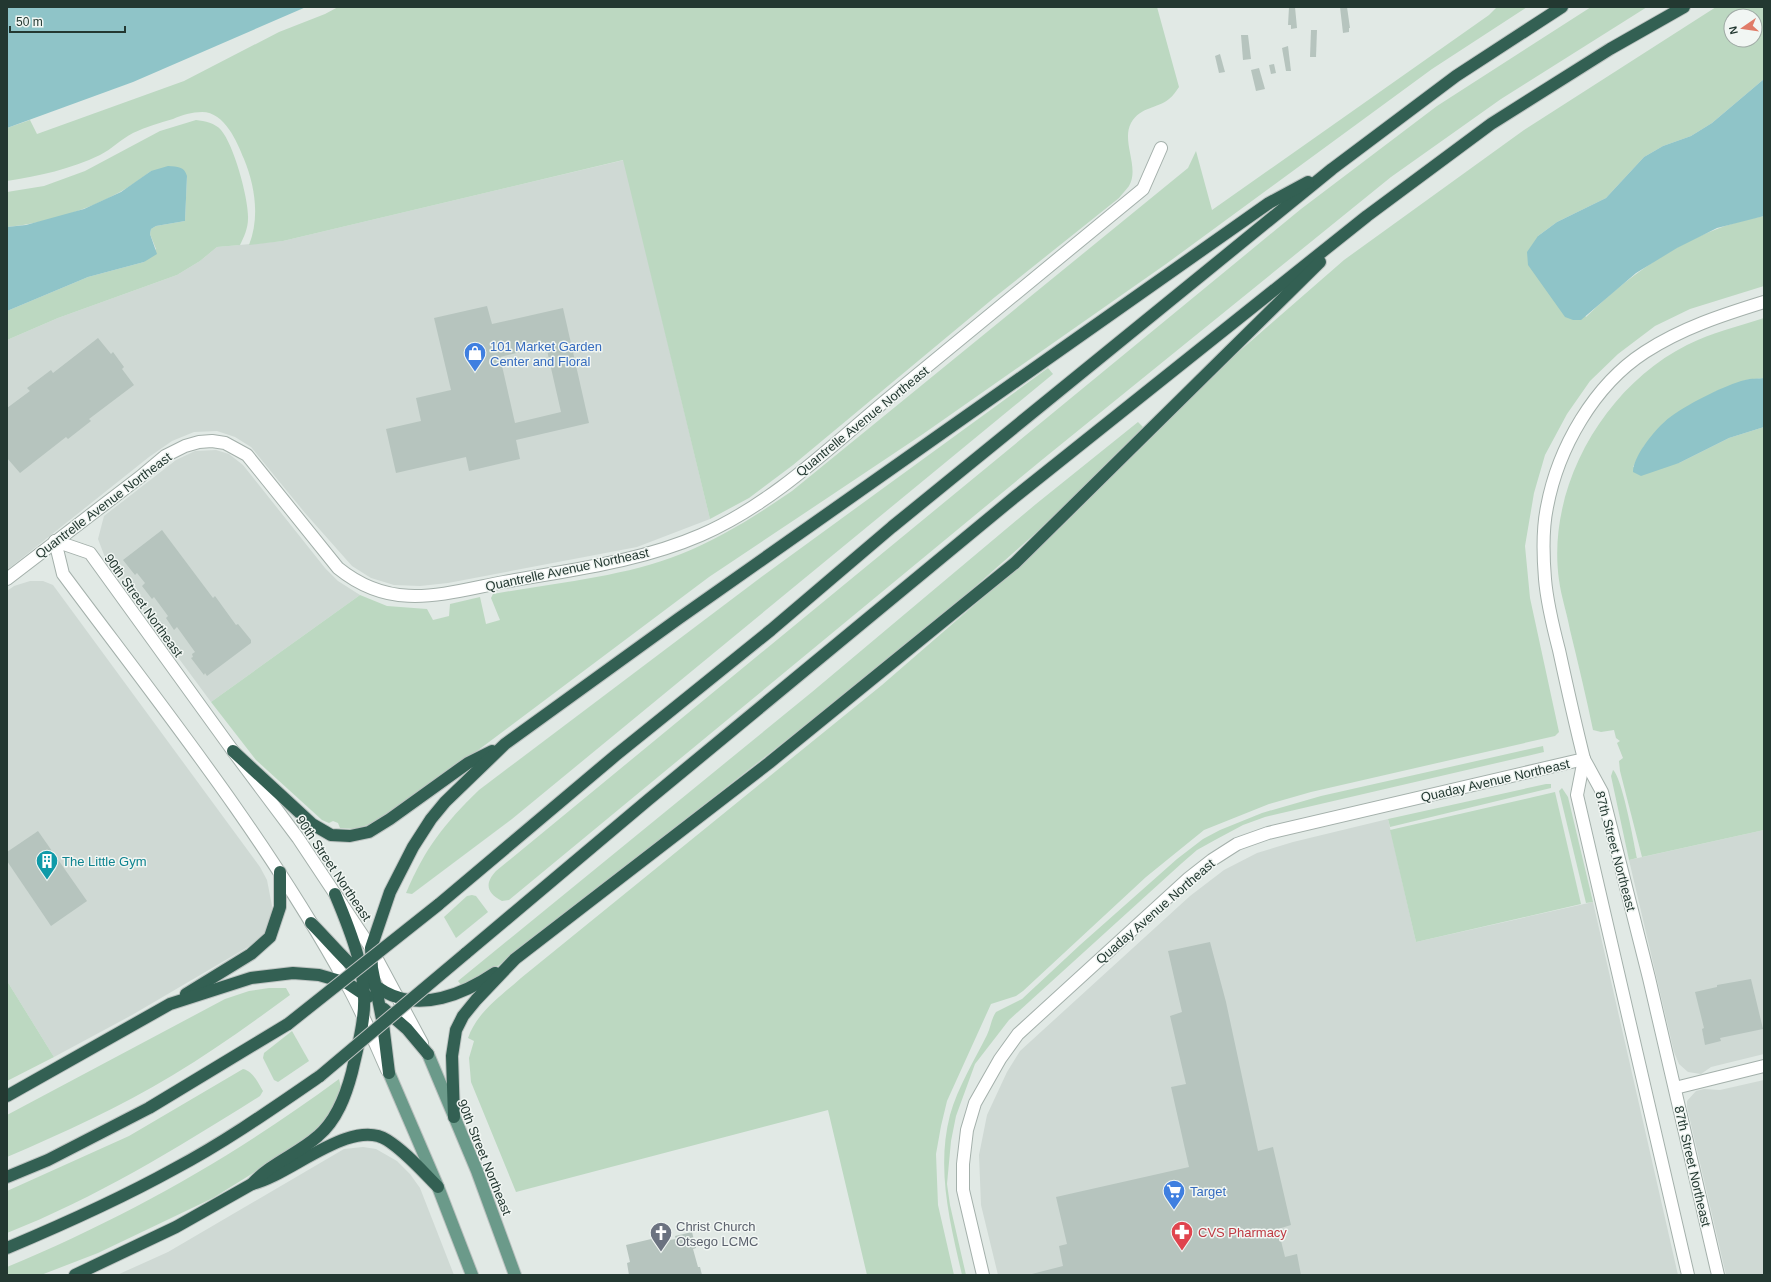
<svg xmlns="http://www.w3.org/2000/svg" width="1771" height="1282" font-family="Arial,sans-serif">
<style>
.built{fill:#cfd9d4}
.green{fill:#bcd8c1;fill-rule:evenodd}
.water{fill:#8fc4c8}
.building{fill:#b6c4be;fill-rule:evenodd}
.lines{fill:none;stroke-linecap:round;stroke-linejoin:round}
.minor-casing{stroke:#a4b0ab;stroke-width:14}
.major-casing{stroke:#bdc3c1;stroke-width:14}
.highway-casing{stroke:#bdc3c1;stroke-width:14}
.minor{stroke:#fff;stroke-width:12}
.major{stroke:#6b9a8a;stroke-width:12}
.highway{stroke:#336053;stroke-width:12}
.highway-bridge-casing{stroke:#bdc3c1;stroke-width:14;stroke-linecap:butt}
.highway-bridge{stroke:#336053;stroke-width:12}
.labels{text-anchor:middle;stroke-width:3;stroke-linejoin:round;paint-order:stroke}
.shop-label{font-size:13px;fill:#366cbe;stroke:#f1f6f3;text-anchor:start}
.street-label{font-size:13px;fill:#233831;stroke:#f1f6f3}
.culture-label{font-size:13px;fill:#0d838f;stroke:#f1f6f3;text-anchor:start}
.worship-label{font-size:13px;fill:#5b616d;stroke:#f1f6f3;text-anchor:start}
.health-label{font-size:13px;fill:#be3a42;stroke:#f1f6f3;text-anchor:start}
</style>
<rect width="100%" height="100%" fill="#e1e9e5"/>
<!-- built -->
<g class="built">
<polygon points="624,160 710,519 637,547 448,583 420,586 394,585 371,578 352,566 305,513 251,447 235,437 217,431 194,432 172,441 149,457 7,570 7,340 58,318 177,275 200,261 217,247 283,241"/>
<polygon points="216,450 229,454 243,465 325,568 338,581 360,595 211,702 106,560 98,539 104,516 176,460 195,451"/>
<polygon points="30,581 43,581 53,585 260,867 267,880 272,906 271,919 265,933 258,941 132,1015 54,1057 7,981 7,591 14,586"/>
<polygon points="1388,819 1416,942 1593,902 1678,1275 998,1275 981,1205 979,1155 987,1115 1007,1072 1020,1051 1190,896 1224,870 1257,853 1293,842"/>
<polygon points="1764,830 1764,1054 1711,1067 1701,1074 1688,1072 1679,1064 1674,1052 1629,860"/>
<polygon points="1764,1080 1764,1275 1726,1275 1687,1107 1687,1101 1696,1091 1704,1089 1720,1090"/>
<polygon points="363,1147 376,1149 397,1161 410,1174 420,1188 454,1275 117,1275 168,1252 344,1149"/>
</g>
<!-- green -->
<g class="green">
<path d="M338 7H1157L1179 87C1176 91 1173 96 1169 99 1157 109 1141 106 1131 123 1121 142 1140 167 1129 186 1126 190 1122 194 1119 198L995 297 793 465 749 498 710 519 623 160 283 241 249 245C260 217 255 186 244 159 237 142 225 112 202 112 192 112 182 115 173 119 159 123 146 127 133 133 121 139 112 149 100 155 71 169 39 176 7 181V128L30 120 37 134 184 81 279 32 325 14Z"/>
<path d="M1497 7H1527L1432 69 1166 264 923 434 709 577 465 760 374 823 355 829 340 828 338 823 333 821 329 823 322 820 256 760 211 702 360 595 387 606 427 609 433 620 449 616 450 604 480 597 486 624 500 620 491 598 493 594C554 583 624 577 681 554 721 538 757 515 792 491L1188 168 1196 151 1212 210 1489 15Z"/>
<path d="M1591 7H1647L1501 99 1391 177 1043 459 509 900 502 901C487 893 484 884 496 871L1301 209 1437 106Z"/>
<path d="M1716 7H1764V79L1712 123 1691 136 1663 146 1644 157 1606 198 1557 222 1538 236 1586 317C1635 269 1695 228 1764 216V286L1690 309 1655 326 1618 354 1590 381 1567 414 1545 455 1534 493 1525 546 1530 598 1559 732 1555 736 1311 792 1269 804 1204 830 1146 877 1023 991 1016 996 991 1004 947 1101 941 1126 936 1154 938 1205 954 1275H867L828 1110 516 1192 471 1082 469 1058 474 1041 468 1038C477 1012 501 996 521 978L882 685 995 587 1040 547 1227 362 1344 260 1524 130ZM1731 16H1755V40H1731Z"/>
<path d="M196 120C205 121 215 123 221 130 234 145 249 200 248 219 248 228 244 237 240 245L217 247 200 261 177 275 58 318 7 340V311L88 277 144 262 156 249 150 234 151 229 156 226 185 221 187 176 151 171C141 178 131 186 120 192 86 211 46 223 7 227V192L44 186 85 171 160 131Z"/>
<path d="M1764 318V378L1746 380 1715 392 1644 446 1633 467 1679 463 1729 438 1764 427V830L1642 857 1620 771 1619 761 1623 758 1617 743 1620 741 1616 738 1614 730 1601 732 1593 730C1586 696 1578 663 1570 630 1567 613 1561 596 1559 580 1546 487 1605 386 1687 345 1711 333 1739 326 1764 318Z"/>
<path d="M1048 368 1053 374 512 819 412 894 406 893C425 848 444 824 479 790L760 578Z"/>
<polygon points="1138,422 1143,427 1072,501 918,637 498,966 479,978 461,985 458,981 812,692 1036,504"/>
<path d="M1543 746 1544 752 1265 817 1243 825 1215 840 1197 850 1182 863 1009 1020 975 1064 956 1116 951 1141 947 1184 950 1205 966 1275H962C950 1222 936 1169 950 1115 958 1087 974 1061 987 1035 991 1027 991 1019 996 1012L1022 999 1080 945 1177 859 1203 839 1220 830 1262 813 1321 796Z"/>
<path d="M1613 770C1622 777 1634 843 1637 858L1629 860 1611 776Z"/>
<polygon points="1546,784 1551,784 1551,788 1390,827 1388,819"/>
<polygon points="1562,788 1568,797 1593,902 1586,903 1559,791"/>
<polygon points="1555,792 1581,904 1416,942 1390,830"/>
<polygon points="472,895 476,896 488,912 456,938 444,917 467,896"/>
<polygon points="7,981 54,1057 7,1081"/>
<path d="M269 988H286L290 995C252 1023 213 1051 173 1075 120 1107 63 1133 7 1157V1115L225 999 249 991Z"/>
<polygon points="292,1031 309,1061 278,1082 274,1080 263,1058 264,1053"/>
<path d="M243 1069C253 1071 258 1083 263 1091L260 1096C179 1147 96 1198 7 1233V1191L129 1136Z"/>
<path d="M339 1079 341 1088 336 1104 329 1118 317 1131 287 1152 213 1198 98 1253 41 1275H7V1267C129 1216 233 1157 339 1079Z"/>
</g>
<!-- water -->
<g class="water">
<polygon points="7,7 306,7 133,82 7,128"/>
<polygon points="1764,79 1764,216 1717,228 1677,248 1636,273 1581,320 1573,320 1565,317 1528,265 1527,252 1538,236 1557,222 1606,198 1644,157 1663,146 1691,136 1712,123"/>
<path d="M168 166C178 167 184 166 187 176L185 221 156 226 151 229 150 234 157 254 144 262 88 277 7 311V227L26 225 84 209 121 192 151 171Z"/>
<path d="M1764 378V427L1729 438 1679 463 1641 476 1633 472C1633 455 1659 424 1673 415 1690 403 1725 385 1745 380 1751 378 1758 379 1764 378Z"/>
</g>
<!-- building -->
<g class="building">
<polygon points="1289,7 1295,7 1297,28 1291,29 1291,25 1288,25"/>
<polygon points="1340,7 1347,7 1350,28 1349,28 1349,32 1343,33"/>
<polygon points="1311,30 1317,30 1316,57 1310,57"/>
<polygon points="1241,35 1248,35 1251,59 1243,60"/>
<polygon points="1288,46 1291,71 1286,71 1282,48"/>
<polygon points="1220,54 1225,72 1219,73 1215,56"/>
<polygon points="1274,64 1276,73 1271,74 1269,65"/>
<polygon points="1259,68 1265,89 1256,91 1251,70"/>
<path d="M487 306 492 324 563 308 589 423 516 440 520 459 469 471 466 457 396 473 386 429 421 421 416 398 451 390 434 318ZM546 346 561 412 515 423 500 357Z"/>
<polygon points="98,338 111,354 113,352 124,367 122,369 134,385 89,419 91,421 68,439 66,437 20,473 7,458 7,408 30,391 27,388 51,370 53,373"/>
<polygon points="162,530 213,598 215,596 236,625 238,624 251,640 251,643 207,676 205,673 204,675 191,658 193,657 192,654 195,652 177,627 174,630 166,618 168,616 154,597 152,599 142,586 145,583 137,573 135,575 123,560"/>
<polygon points="38,831 87,901 51,926 7,861 7,852"/>
<polygon points="1210,942 1226,1002 1258,1151 1273,1147 1291,1225 1278,1229 1285,1257 1297,1254 1301,1275 1028,1275 1063,1266 1059,1246 1067,1244 1056,1197 1189,1167 1171,1087 1186,1084 1170,1016 1182,1012 1168,951"/>
<polygon points="1751,979 1763,1029 1720,1038 1721,1041 1705,1045 1702,1029 1704,1028 1695,992 1717,987 1717,985"/>
<polygon points="692,1232 696,1248 693,1249 698,1267 700,1267 702,1275 629,1275 627,1263 630,1262 626,1245 668,1235 669,1240 676,1239 675,1236"/>
</g>
<g class="lines">
<!-- minor casing -->
<g class="minor-casing">
<g id="minor">
<polyline points="55,541 90,553 233,751 298,838 371,948 422,1043"/>
<path d="M55 541 63 574C162 707 266 837 346 983 362 1011 374 1041 387 1070"/>
<path d="M7 579 140 477 165 456 185 446 199 442 212 441 225 443 247 455 338 568C392 612 442 594 504 582 570 570 639 562 701 535 770 505 827 450 884 402 970 331 1056 260 1143 189L1161 148"/>
<polyline points="1584,759 1602,792 1649,978 1718,1275"/>
<polyline points="1584,759 1577,795 1688,1275"/>
<polyline points="1675,1088 1764,1066"/>
<path d="M983 1275 963 1190V1164L967 1130 975 1103 1000 1059 1018 1034 1189 878 1212 860 1237 844 1268 833 1584 759C1575 723 1567 687 1559 650 1553 627 1547 603 1545 579 1543 555 1542 531 1547 507 1558 448 1594 385 1645 352 1682 328 1722 315 1764 302"/>
</g>
</g>
<!-- major casing -->
<g class="major-casing">
<g id="major">
<polyline points="428,1054 477,1171 515,1275"/>
<polyline points="389,1073 438,1187 472,1275"/>
</g>
</g>
<!-- highway casing -->
<g class="highway-casing">
<g id="highway">
<polyline points="233,751 312,824 331,835 350,836 369,832 390,819 468,763 492,751"/>
<polyline points="438,905 616,755 771,630 892,527 1332,169 1456,76 1562,7"/>
<path d="M311 923C334 946 357 976 385 992 421 1012 464 994 495 973"/>
<polyline points="465,954 648,800 1016,496 1367,216 1491,124 1610,49 1684,7"/>
<polyline points="186,994 251,954 270,937 280,907 280,872"/>
<polyline points="384,1009 407,1029 428,1054"/>
<polyline points="389,1073 383,1024 372,968 371,948 390,892 413,847 431,819 445,802 505,744 678,619 1269,203 1308,182"/>
<polyline points="7,1096 170,1004 251,978 293,973 319,975 347,983 368,997"/>
<polyline points="454,1117 452,1056 456,1030 463,1016 476,1000 515,959 769,763 1015,563 1320,262"/>
<polyline points="7,1177 48,1160 149,1108 288,1024"/>
<path d="M252 1184C289 1176 351 1117 387 1140 406 1152 422 1171 438 1187"/>
<path d="M7 1248C64 1224 120 1199 174 1169 225 1142 272 1109 320 1076"/>
<path d="M75 1275 176 1227 252 1184C271 1163 298 1154 318 1136 337 1120 346 1095 352 1072 356 1054 361 1036 363 1018 369 976 351 932 335 894"/>
</g>
</g>
<!-- minor -->
<use href="#minor" class="minor"/>
<!-- major -->
<use href="#major" class="major"/>
<!-- highway -->
<use href="#highway" class="highway"/>
<!-- highway-bridge casing -->
<g class="highway-bridge-casing">
<g id="highway-bridge">
<polyline points="288,1024 438,905"/>
<polyline points="320,1076 465,954"/>
</g>
</g>
<!-- highway-bridge -->
<use href="#highway-bridge" class="highway-bridge"/>
</g>
<!-- icons -->
<defs>
<g id="shop-pin" transform="scale(1.15)"><path d="M0 17L-7.5 6A9.5 9.5 0 1 1 7.5 6Z" fill="#3f7fe0" stroke="#f1f6f3"/><path d="M-5-2.5h2.3a2.7 3.5 0 0 1 5.4 0H5L5.5 6h-11ZM-1.5-2.5h3a1.5 2.3 0 0 0-3 0Z" fill="#fff"/></g>
<g id="building-pin" transform="scale(1.15)"><path d="M0 17L-7.5 6A9.5 9.5 0 1 1 7.5 6Z" fill="#0f9aa8" stroke="#f1f6f3"/><path d="M-4-6H4V6H1V3H-1V6H-4ZM-2.5-4.3h1.7v1.8h-1.7ZM.8-4.3h1.7v1.8H.8ZM-2.5-1h1.7V.8h-1.7ZM.8-1h1.7V.8H.8Z" fill="#fff"/></g>
<g id="supermarket-pin" transform="scale(1.15)"><path d="M0 17L-7.5 6A9.5 9.5 0 1 1 7.5 6Z" fill="#3f7fe0" stroke="#f1f6f3"/><path d="M-6-5.5h2.5l.6 2H6L4.5 2H-2.5L-4.4-4H-6ZM-1.5 3.2a1.3 1.3 0 1 0 .1 0ZM3 3.2a1.3 1.3 0 1 0 .1 0Z" fill="#fff"/></g>
<g id="pharmacy-pin" transform="scale(1.15)"><path d="M0 17L-7.5 6A9.5 9.5 0 1 1 7.5 6Z" fill="#e0444e" stroke="#f1f6f3"/><path d="M-2-6h4v4h4v4h-4v4h-4v-4h-4v-4h4Z" fill="#fff"/></g>
<g id="church-pin" transform="scale(1.15)"><path d="M0 17L-7.5 6A9.5 9.5 0 1 1 7.5 6Z" fill="#6b7280" stroke="#f1f6f3"/><path d="M-1.2-6h2.4v3.5h3.3v2.4h-3.3V6h-2.4V-.1h-3.3v-2.4h3.3Z" fill="#fff"/></g>
</defs>
<g fill-rule="evenodd">
<use href="#shop-pin" x="475" y="353"/>
<use href="#building-pin" x="47" y="861"/>
<use href="#supermarket-pin" x="1174" y="1191"/>
<use href="#pharmacy-pin" x="1182" y="1232"/>
<use href="#church-pin" x="661" y="1233"/>
</g>
<g class="labels">
<!-- shop labels -->
<g class="shop-label">
<text x="490" y="351">101 Market Garden<tspan x="490" dy="15">Center and Floral</tspan></text>
<text x="1190" y="1196">Target</text>
</g>
<!-- street labels -->
<g class="street-label">
<text transform="translate(862 421) rotate(-39)" y="5">Quantrelle Avenue Northeast</text>
<text transform="translate(103 505) rotate(-37)" y="5">Quantrelle Avenue Northeast</text>
<text transform="translate(567 569) rotate(-12)" y="5">Quantrelle Avenue Northeast</text>
<text transform="translate(144 605) rotate(54)" y="5">90th Street Northeast</text>
<text transform="translate(1495 780) rotate(-13)" y="5">Quaday Avenue Northeast</text>
<text transform="translate(1616 851) rotate(75)" y="5">87th Street Northeast</text>
<text transform="translate(334 868) rotate(56)" y="5">90th Street Northeast</text>
<text transform="translate(1155 911) rotate(-41)" y="5">Quaday Avenue Northeast</text>
<text transform="translate(485 1157) rotate(68)" y="5">90th Street Northeast</text>
<text transform="translate(1693 1166) rotate(77)" y="5">87th Street Northeast</text>
</g>
<!-- culture labels -->
<g class="culture-label">
<text x="62" y="866">The Little Gym</text>
</g>
<!-- worship labels -->
<g class="worship-label">
<text x="676" y="1231">Christ Church<tspan x="676" dy="15">Otsego LCMC</tspan></text>
</g>
<!-- health labels -->
<g class="health-label">
<text x="1198" y="1237">CVS Pharmacy</text>
</g>
</g>
<!-- border -->
<rect width="1771" height="1282" fill="none" stroke="#233831" stroke-width="16"/>
<!-- north arrow -->
<g transform="translate(1743 28) rotate(257)"><circle r="19" fill="#f1f6f3" stroke="#9faaa5"/>
<path d="M0-3L7 15L0 10L-7 15Z" fill="#e07c68"/>
<text y="-6" font-size="11" font-weight="bold" text-anchor="middle" fill="#233831">N</text>
</g>
<!-- scale -->
<path d="M10 26v6h115v-6" fill="none" stroke="#233831" stroke-width="2"/>
<text x="16" y="26" font-size="12" fill="#233831" stroke="#f1f6f3" stroke-width="3" paint-order="stroke">50 m</text>
</svg>
